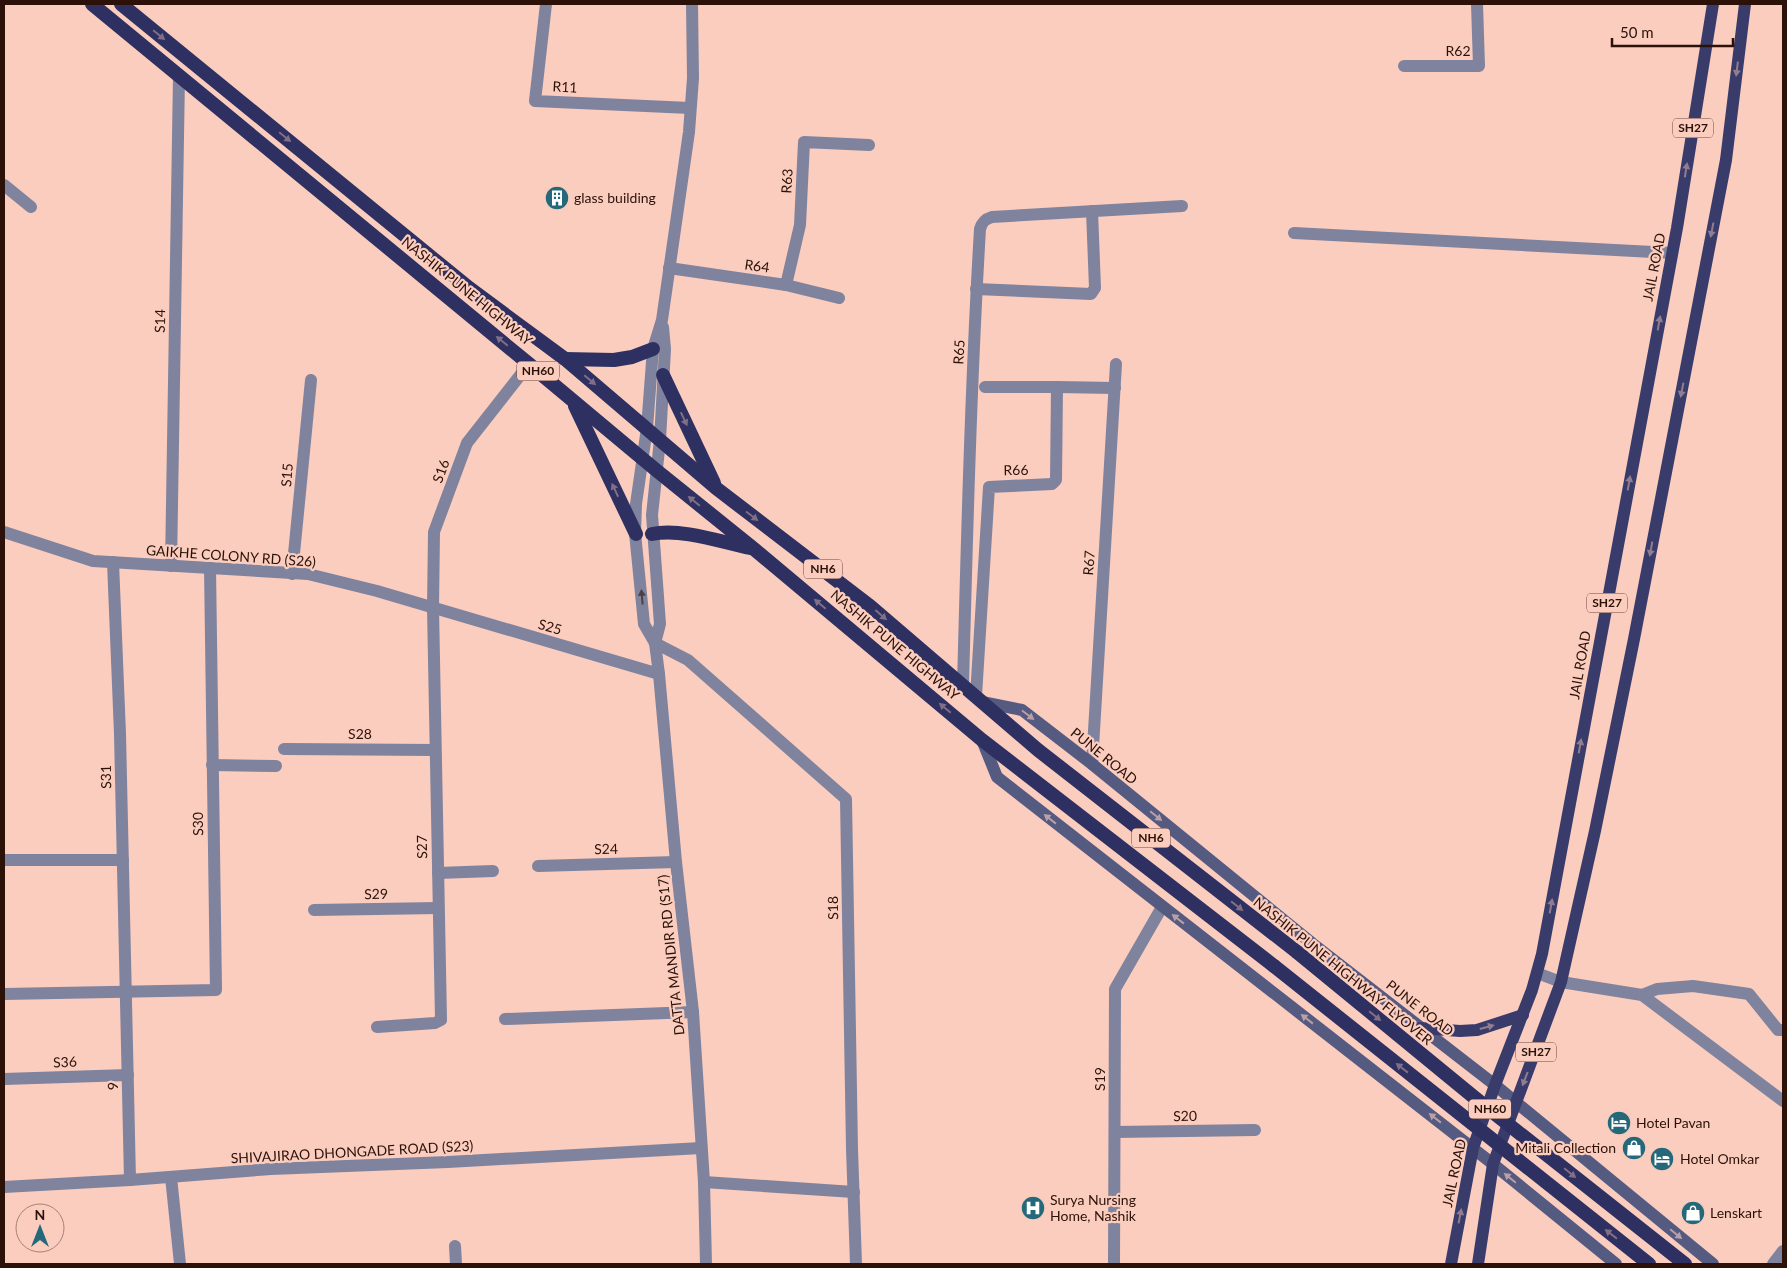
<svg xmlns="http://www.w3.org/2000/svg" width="1787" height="1268" font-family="Lato,sans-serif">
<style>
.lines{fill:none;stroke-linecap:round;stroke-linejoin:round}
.minor{stroke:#7f839e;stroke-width:12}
.tertiary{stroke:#7f839e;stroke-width:12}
.secondary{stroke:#555a81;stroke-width:12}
.primary{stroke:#393c6b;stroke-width:12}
.trunk{stroke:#2e3061;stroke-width:14}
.trunk-bridge{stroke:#2e3061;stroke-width:14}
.oneway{fill:#806f86}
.oneway2{fill:#907d90}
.oneway3{fill:#4d3f44}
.oneway4{fill:#b99fa6}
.labels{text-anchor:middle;stroke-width:4.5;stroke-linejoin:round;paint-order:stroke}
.shield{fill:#fbcdbe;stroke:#69493f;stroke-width:1}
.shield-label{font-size:12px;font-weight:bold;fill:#2b1108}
.street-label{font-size:14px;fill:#2b1108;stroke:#fbcdbe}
.poi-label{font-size:14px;fill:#2b1108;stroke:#fbcdbe;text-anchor:start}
</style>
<rect width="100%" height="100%" fill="#fbcdbe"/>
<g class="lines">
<!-- minor -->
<g class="minor">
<polyline points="546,4 535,101 690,108"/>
<polyline points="1404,66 1479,66 1477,4"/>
<polyline points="4,185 31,207"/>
<polyline points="1294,233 1672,253"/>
<polyline points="669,268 786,285 839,298"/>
<polyline points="786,285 800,225 804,142 869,145"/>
<polyline points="976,289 1091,294 1095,288 1092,211"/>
<polyline points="1057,387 1115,388"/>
<polyline points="647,428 653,349 662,320 689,132 693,78 692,4"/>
<polyline points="660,440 665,349 663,327"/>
<polyline points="4,532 93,561 308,574 377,591 659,674"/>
<polyline points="113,562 120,734 130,1180"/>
<polyline points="171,566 179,76"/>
<polyline points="292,574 311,380"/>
<polyline points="655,643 688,660 846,799 852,1149 856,1264"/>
<path d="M963 685C967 533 971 381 980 229 982 222 985 219 992 217L1182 206"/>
<polyline points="976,696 989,487 1052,484 1056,480 1057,387 985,387"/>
<polyline points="284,749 435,750"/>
<polyline points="1092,764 1116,364"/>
<polyline points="212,765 276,766"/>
<polyline points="4,860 123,860"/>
<polyline points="538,866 676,862"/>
<polyline points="438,873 493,871"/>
<polyline points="314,910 438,908"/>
<polyline points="1537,973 1561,982 1642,995 1783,1101"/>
<polyline points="4,994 216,990 210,568"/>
<polyline points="1642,995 1657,989 1693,986 1749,994 1778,1030 1783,1030"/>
<polyline points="505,1019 693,1012"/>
<polyline points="377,1027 435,1023 441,1020 433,608 434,532 467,443 529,364"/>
<polyline points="4,1079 128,1075"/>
<polyline points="1115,1132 1255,1130"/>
<polyline points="171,1177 180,1264"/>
<polyline points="704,1182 854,1192"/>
<polyline points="4,1187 130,1180 271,1169 448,1162 701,1148"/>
<polyline points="455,1246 456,1264"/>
<polyline points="1114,1264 1115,989 1162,907"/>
<polyline points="1773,1264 1783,1251"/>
</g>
<!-- tertiary -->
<g class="tertiary">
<polyline points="647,428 636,504 635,533 644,624 655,643 659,674 676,862 693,1012 704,1182 706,1264"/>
<polyline points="655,643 660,624 652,515 660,440"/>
</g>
<!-- secondary -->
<g class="secondary">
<polyline points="982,702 1022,710 1092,764 1313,944 1495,1085 1713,1264"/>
<polyline points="982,740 997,777 1493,1164 1616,1264"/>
</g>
<!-- primary -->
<g class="primary">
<polyline points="1421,1028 1460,1031 1477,1030 1523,1015"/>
<polyline points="1451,1264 1473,1148 1495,1085 1532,990 1542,954 1677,228 1713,4"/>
<polyline points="1478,1264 1493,1164 1561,982 1595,831 1634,639 1726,160 1745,4"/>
</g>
<!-- trunk -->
<g class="trunk">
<polyline points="92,4 529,364 656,470 754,549 982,740 1274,966"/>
<polyline points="121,4 469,288 565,359 716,488 870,606 1038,750 1297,952"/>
<polyline points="565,359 614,360 632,357 653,349"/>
<polyline points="663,375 714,483"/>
<polyline points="575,406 636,534"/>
<path d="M652 534C682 528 721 542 750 548"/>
</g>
<!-- trunk-bridge -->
<g class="trunk-bridge">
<polyline points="1297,952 1475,1098 1685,1264"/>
<polyline points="1274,966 1649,1264"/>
</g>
</g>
<!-- one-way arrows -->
<defs><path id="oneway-solid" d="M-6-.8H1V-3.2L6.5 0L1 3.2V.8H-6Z" transform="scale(1.25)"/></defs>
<g class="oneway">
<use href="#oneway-solid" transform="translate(159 35) rotate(39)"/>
<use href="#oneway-solid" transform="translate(285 137) rotate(39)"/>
<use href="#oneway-solid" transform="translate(502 341) rotate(-141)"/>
<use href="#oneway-solid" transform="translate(590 380) rotate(40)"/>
<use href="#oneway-solid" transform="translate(684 419) rotate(65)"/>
<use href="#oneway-solid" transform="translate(615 490) rotate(-115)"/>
<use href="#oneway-solid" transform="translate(694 501) rotate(-141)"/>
<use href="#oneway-solid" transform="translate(752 516) rotate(37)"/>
<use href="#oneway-solid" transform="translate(820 604) rotate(-140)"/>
<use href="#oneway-solid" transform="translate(881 615) rotate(41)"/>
<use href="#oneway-solid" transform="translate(945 708) rotate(-140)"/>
<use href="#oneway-solid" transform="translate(1237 906) rotate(38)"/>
<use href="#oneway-solid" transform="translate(1375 1016) rotate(39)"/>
<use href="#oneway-solid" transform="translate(1402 1068) rotate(-142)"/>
<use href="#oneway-solid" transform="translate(1570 1173) rotate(39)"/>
<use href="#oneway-solid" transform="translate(1611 1234) rotate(-142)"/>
</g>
<g class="oneway2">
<use href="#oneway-solid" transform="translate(1737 69) rotate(97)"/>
<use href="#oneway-solid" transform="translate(1686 170) rotate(-81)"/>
<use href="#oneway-solid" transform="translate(1712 230) rotate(101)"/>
<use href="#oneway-solid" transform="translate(1659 323) rotate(-80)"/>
<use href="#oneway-solid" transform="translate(1682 390) rotate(101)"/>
<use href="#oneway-solid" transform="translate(1629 483) rotate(-80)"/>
<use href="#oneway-solid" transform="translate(1651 549) rotate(100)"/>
<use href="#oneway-solid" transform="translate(1580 746) rotate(-80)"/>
<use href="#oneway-solid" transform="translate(1551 906) rotate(-80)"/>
<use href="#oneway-solid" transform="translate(1487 1027) rotate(-15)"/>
<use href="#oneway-solid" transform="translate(1525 1079) rotate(111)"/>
<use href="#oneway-solid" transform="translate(1460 1216) rotate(-79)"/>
</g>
<use class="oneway3" href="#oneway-solid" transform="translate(642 597) rotate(-95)"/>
<g class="oneway4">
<use href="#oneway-solid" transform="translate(1028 715) rotate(37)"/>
<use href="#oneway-solid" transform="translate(1156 816) rotate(39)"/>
<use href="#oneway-solid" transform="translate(1050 819) rotate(-142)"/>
<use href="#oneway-solid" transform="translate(1178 919) rotate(-142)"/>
<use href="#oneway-solid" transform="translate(1307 1019) rotate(-142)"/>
<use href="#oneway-solid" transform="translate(1435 1118) rotate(-142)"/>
<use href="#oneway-solid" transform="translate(1510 1178) rotate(-141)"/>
<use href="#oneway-solid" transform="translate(1676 1234) rotate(39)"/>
</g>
<!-- icons -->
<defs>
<g id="building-disc" transform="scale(1.25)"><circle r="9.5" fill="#24687a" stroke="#fbcdbe"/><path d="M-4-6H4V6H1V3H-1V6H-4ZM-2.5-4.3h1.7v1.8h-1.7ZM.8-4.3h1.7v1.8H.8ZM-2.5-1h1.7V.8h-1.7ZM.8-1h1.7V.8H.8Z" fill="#fff"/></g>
<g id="hotel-disc" transform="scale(1.25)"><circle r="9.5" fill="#24687a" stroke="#fbcdbe"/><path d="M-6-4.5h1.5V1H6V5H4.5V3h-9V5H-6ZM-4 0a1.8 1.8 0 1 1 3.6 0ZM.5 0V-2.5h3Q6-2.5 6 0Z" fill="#fff"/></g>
<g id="shop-disc" transform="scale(1.25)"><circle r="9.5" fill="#24687a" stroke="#fbcdbe"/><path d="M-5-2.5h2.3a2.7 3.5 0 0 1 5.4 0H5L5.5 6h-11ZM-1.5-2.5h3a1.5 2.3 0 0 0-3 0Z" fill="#fff"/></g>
<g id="hospital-disc" transform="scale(1.25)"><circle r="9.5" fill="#24687a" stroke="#fbcdbe"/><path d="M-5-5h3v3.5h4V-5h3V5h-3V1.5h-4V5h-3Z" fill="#fff"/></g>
</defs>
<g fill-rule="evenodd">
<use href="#building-disc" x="557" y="198"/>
<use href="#hotel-disc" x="1619" y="1123"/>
<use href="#shop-disc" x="1634" y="1148"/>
<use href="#hotel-disc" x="1662" y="1159"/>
<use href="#hospital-disc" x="1033" y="1208"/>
<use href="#shop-disc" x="1693" y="1213"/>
</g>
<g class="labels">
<!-- shield labels -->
<g class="shield">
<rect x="1673" y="118.5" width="40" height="19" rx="4"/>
<rect x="517" y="361.5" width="42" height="19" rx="4"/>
<rect x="804" y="559.5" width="38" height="19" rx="4"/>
<rect x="1587" y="593.5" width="40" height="19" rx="4"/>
<rect x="1132" y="828.5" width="38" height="19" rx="4"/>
<rect x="1516" y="1042.5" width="40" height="19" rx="4"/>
<rect x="1469" y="1099.5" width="42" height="19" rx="4"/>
</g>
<g class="shield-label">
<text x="1693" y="132">SH27</text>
<text x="538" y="375">NH60</text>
<text x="823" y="573">NH6</text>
<text x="1607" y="607">SH27</text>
<text x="1151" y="842">NH6</text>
<text x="1536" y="1056">SH27</text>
<text x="1490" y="1113">NH60</text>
</g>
<!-- street labels -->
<g class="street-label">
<text x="1458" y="56">R62</text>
<text transform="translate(565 87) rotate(3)" y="5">R11</text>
<text transform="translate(787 181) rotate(-87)" y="5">R63</text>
<text transform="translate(757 266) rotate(8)" y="5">R64</text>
<text transform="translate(1654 267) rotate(-79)" y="5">JAIL ROAD</text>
<text transform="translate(467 291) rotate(39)" y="5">NASHIK PUNE HIGHWAY</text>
<text transform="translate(160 321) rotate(-89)" y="5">S14</text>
<text transform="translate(959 352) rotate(-87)" y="5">R65</text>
<text transform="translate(1016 470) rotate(-1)" y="5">R66</text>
<text transform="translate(441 471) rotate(-70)" y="5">S16</text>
<text transform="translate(287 475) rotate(-85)" y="5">S15</text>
<text transform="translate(231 556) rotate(4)" y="5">GAIKHE COLONY RD (S26)</text>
<text transform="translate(1089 563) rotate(-86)" y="5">R67</text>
<text transform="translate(550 627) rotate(16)" y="5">S25</text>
<text transform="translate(895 645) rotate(40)" y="5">NASHIK PUNE HIGHWAY</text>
<text transform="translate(1580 665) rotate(-80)" y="5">JAIL ROAD</text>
<text x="360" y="739">S28</text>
<text transform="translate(1104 756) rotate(39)" y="5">PUNE ROAD</text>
<text transform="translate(106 777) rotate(-91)" y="5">S31</text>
<text transform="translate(198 824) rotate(-91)" y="5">S30</text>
<text transform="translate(422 847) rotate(-91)" y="5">S27</text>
<text transform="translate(606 849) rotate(-1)" y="5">S24</text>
<text transform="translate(376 894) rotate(-1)" y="5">S29</text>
<text transform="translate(833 908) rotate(-91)" y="5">S18</text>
<text transform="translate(671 955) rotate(-96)" y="5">DATTA MANDIR RD (S17)</text>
<text transform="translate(1343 971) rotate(39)" y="5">NASHIK PUNE HIGHWAY FLYOVER</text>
<text transform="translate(1420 1008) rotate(38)" y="5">PUNE ROAD</text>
<text transform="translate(65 1062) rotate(-2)" y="5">S36</text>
<text transform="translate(1100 1079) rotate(-90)" y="5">S19</text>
<text transform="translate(113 1086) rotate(-91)" y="5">9</text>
<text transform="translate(1185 1116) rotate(-1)" y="5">S20</text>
<text transform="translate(352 1152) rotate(-3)" y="5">SHIVAJIRAO DHONGADE ROAD (S23)</text>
<text transform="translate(1454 1173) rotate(-78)" y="5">JAIL ROAD</text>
</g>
<!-- poi labels -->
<g class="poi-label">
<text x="574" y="203">glass building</text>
<text x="1636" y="1128">Hotel Pavan</text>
<text x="1616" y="1153" text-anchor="end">Mitali Collection</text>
<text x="1680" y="1164">Hotel Omkar</text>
<text x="1050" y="1205">Surya Nursing<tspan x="1050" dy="16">Home, Nashik</tspan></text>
<text x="1710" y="1218">Lenskart</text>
</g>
</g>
<!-- border -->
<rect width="1787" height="1268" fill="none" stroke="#2b1108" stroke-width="10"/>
<!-- north arrow -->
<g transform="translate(40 1228)"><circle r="24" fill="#fbcdbe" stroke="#a88275"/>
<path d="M0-4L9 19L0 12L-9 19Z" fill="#24687a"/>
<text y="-8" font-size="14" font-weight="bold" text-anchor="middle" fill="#2b1108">N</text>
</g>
<!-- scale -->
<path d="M1612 38v8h121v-8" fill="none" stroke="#2b1108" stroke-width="2.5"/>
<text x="1620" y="38" font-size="15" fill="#2b1108" stroke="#fbcdbe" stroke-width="4" paint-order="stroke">50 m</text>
</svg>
